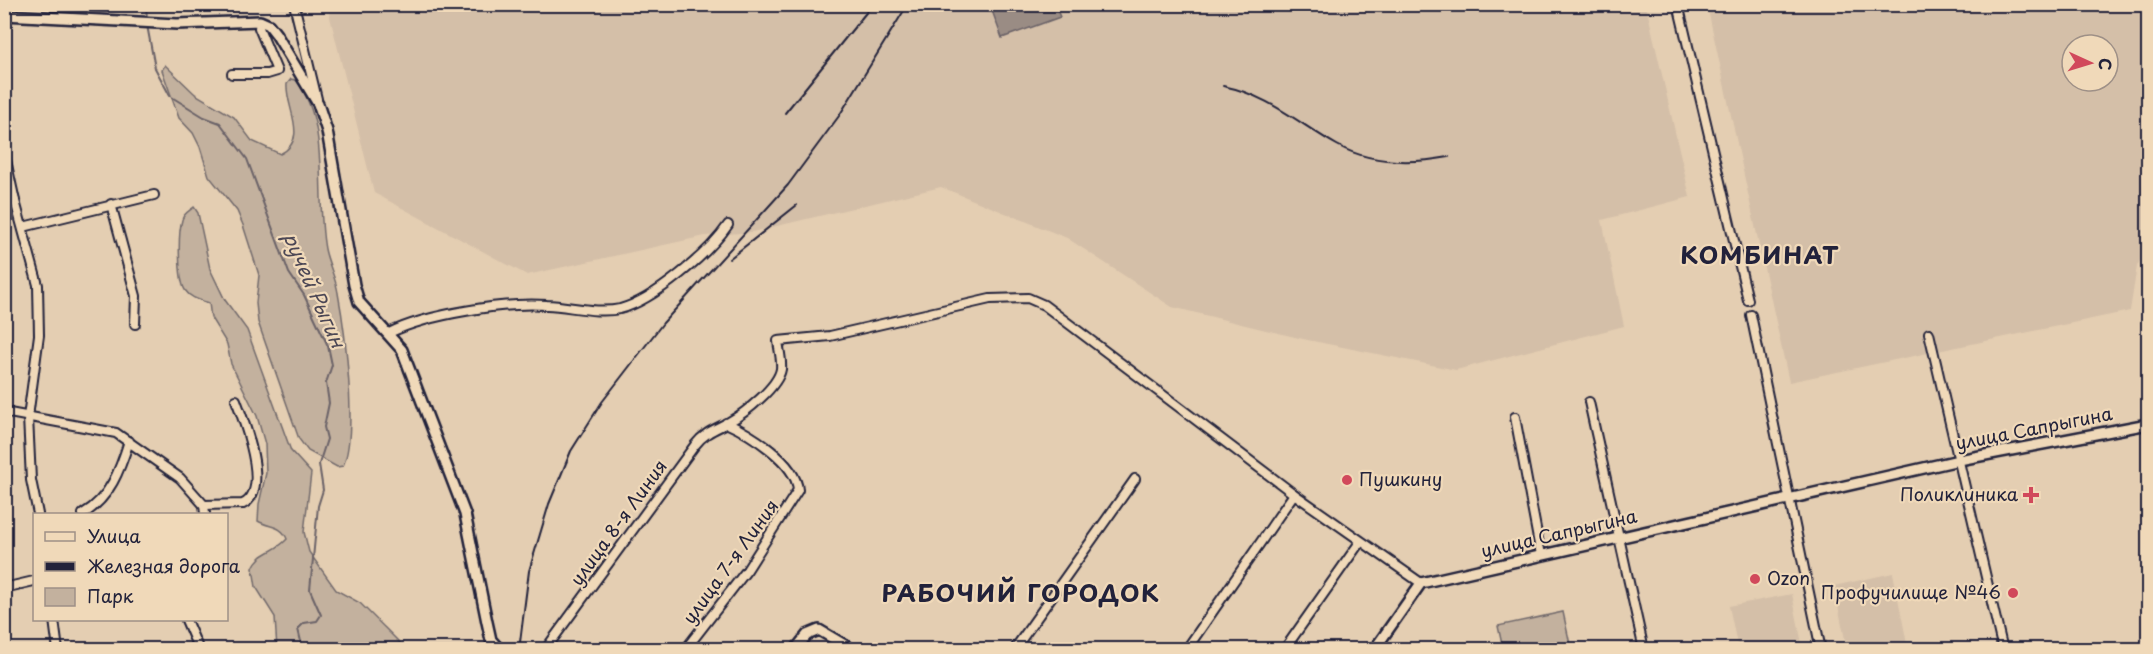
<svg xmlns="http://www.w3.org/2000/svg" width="2153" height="654" font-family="'Playpen Sans',sans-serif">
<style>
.built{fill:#d4bfa8;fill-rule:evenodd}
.green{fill:#c3b19e;stroke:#726a6c;stroke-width:1.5}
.water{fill:#9a8c84;stroke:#6a6267;stroke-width:1.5}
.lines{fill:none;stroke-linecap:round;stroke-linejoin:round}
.stream{stroke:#6a6267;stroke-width:2}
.minor-casing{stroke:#22223b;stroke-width:12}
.tertiary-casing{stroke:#22223b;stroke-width:14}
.minor{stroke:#f0d9b9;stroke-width:8}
.tertiary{stroke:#f0d9b9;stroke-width:9}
.rail{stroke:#22223b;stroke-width:2}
.poi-dot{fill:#d1495b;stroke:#f0d9b9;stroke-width:2}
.labels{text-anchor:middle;stroke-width:4.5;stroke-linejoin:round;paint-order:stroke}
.street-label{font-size:18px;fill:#22223b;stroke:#f0d9b9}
.poi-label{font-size:18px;fill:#22223b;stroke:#f0d9b9;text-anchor:start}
.water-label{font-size:20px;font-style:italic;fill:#4c4755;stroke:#f0d9b9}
.district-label{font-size:24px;font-weight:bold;letter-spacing:1.5px;fill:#22223b;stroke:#f0d9b9}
</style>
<rect width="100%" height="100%" fill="#e4ceb2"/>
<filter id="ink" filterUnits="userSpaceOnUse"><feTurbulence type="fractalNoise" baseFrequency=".0167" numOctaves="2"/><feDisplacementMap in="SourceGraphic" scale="12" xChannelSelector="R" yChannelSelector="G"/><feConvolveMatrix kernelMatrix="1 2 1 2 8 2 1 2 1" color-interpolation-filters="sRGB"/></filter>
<g filter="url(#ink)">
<!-- built -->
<g class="built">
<polygon points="327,5 1646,5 1690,197 1602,220 1624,326 1456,370 1303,339 1172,307 1067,238 941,187 752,232 705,236 527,275 374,193"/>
<path d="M1707 5H2148V247L2137 266 2130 311 1789 382ZM2072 45H2108V81H2072Z"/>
<polygon points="1893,573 1908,649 1847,649 1834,586"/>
<polygon points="1792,594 1803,649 1738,649 1729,606"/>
</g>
<!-- green -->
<g class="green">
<path d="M165 65 195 94 234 117 252 141 280 154C310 139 285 107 287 84L291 79 296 80C331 126 315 195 325 249 328 264 336 278 338 293 345 330 358 434 343 466L337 467 308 451 299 439 258 322 256 303 259 275 243 225 237 211 209 176 200 147 193 133 179 118 162 70Z"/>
<path d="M194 207 198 213 210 269 225 300 247 330 291 451 311 473 304 532 309 552 336 590 360 603 406 649H277L275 617 256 587 253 568C259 552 276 552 287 539 282 525 270 528 258 521L259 504 266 473 265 444 257 416 231 364 227 344 211 318 209 303C200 300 191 299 185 290 178 279 178 233 182 220 183 214 189 211 194 207Z"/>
<polygon points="1563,612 1571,649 1503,649 1498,626"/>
</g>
<!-- water -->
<polygon class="water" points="990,5 1055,5 1060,17 1002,38"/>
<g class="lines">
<!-- stream -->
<g class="stream">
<polyline points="146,4 147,20"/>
<polyline points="147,25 155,68 170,96 204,117 220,123 247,159 289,273 304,295 328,346 332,365 326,383 329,403 324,427 327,439 319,464 323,490 318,506 310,590 321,615 317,621 304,623 298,629 303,650"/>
</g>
<!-- minor casing -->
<g class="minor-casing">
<g id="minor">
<polyline points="294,4 317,99"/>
<polyline points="1678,4 1748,300"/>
<polyline points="232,74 267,74 277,71 259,28 260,21"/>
<polyline points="4,151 15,201 38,285 39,335 28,417 31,480 38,514"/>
<polyline points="4,203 15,201"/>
<polyline points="111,204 136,296 135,324"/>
<polyline points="23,227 154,195"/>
<polyline points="1751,315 1821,650"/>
<path d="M389 333C428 314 504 302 547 305 570 306 598 314 620 309 654 300 709 253 728 225"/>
<polyline points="1929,333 2003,650"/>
<polyline points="1589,402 1644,650"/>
<polyline points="4,412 116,433 180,478 204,505 205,514"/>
<polyline points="1515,417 1541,555"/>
<path d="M204 505 243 504C271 491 244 421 236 400"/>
<path d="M83 514C110 498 120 470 129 441"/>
<polyline points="4,588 34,581"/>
<polyline points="54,620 58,650"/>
<polyline points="186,620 199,650"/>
<polyline points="4,649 5,650"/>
<path d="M545 650 695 445C705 432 716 429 729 422 745 413 778 387 781 369 782 360 779 350 778 341L830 336 990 299 1028 298 1044 305 1294 494 1421 583"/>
<path d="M685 650 747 570 798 490C796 462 749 433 726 423"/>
<polyline points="1014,650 1135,479"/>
<polyline points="1186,650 1294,494"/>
<polyline points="1284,650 1360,542"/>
</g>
</g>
<!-- tertiary casing -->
<g class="tertiary-casing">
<g id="tertiary">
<polyline points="4,15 177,24 260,21 269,25 276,34 318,104 327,131 354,285 359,302 402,350 465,514 487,622 491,640 500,650"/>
<polyline points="795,650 807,635 819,630 853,650"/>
<polyline points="1374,650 1421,583 1959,460 2148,424"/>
</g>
</g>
<!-- minor -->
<use href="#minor" class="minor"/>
<!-- tertiary -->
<use href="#tertiary" class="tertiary"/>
<!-- rail -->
<g class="rail">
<polyline points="2048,4 2049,9"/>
<path d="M1223 86C1268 95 1298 123 1337 145 1371 164 1411 164 1449 157"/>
<polyline points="785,113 873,4"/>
<polyline points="729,259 797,205"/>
<polyline points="519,650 529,571 549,504 571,451 602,402 663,323 788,185 839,116 908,4"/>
</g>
</g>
</g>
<!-- markers -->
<g class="poi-dot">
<circle cx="1347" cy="480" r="6"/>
<path d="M2028 486h6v6h6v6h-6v6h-6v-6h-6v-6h6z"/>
<circle cx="1755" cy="579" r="6"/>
<circle cx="2013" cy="593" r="6"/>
</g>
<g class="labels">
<!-- street labels -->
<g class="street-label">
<text transform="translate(2034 429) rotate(-11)" y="6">улица Сапрыгина</text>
<text transform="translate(619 523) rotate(-54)" y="6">улица 8-я Линия</text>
<text transform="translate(1559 534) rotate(-13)" y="6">улица Сапрыгина</text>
<text transform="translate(731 562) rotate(-54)" y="6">улица 7-я Линия</text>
</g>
<!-- poi labels -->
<g class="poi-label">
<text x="1359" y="486">Пушкину</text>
<text x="2018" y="501" text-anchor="end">Поликлиника</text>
<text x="1767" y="585">Ozon</text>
<text x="2001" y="599" text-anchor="end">Профучилище №46</text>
</g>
<!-- water labels -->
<g class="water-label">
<text transform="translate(314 290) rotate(66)" y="7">ручей Рыгин</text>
</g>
<!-- district labels -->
<g class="district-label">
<text x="1760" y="264">КОМБИНАТ</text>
<text x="1021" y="602">РАБОЧИЙ ГОРОДОК</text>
</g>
</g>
<!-- margin -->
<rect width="2153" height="654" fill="none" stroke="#f0d9b9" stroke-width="24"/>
<rect x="12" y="12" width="2129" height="630" fill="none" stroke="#22223b" stroke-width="2" filter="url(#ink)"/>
<!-- legend -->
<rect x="33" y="513" width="195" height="108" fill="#f0d9b9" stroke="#9e9087" stroke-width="1.5"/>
<rect x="45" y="532" width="30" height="9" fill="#f0d9b9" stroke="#9e9087" stroke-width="1.5"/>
<text x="87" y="543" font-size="18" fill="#22223b">Улица</text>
<rect x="45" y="562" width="30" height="9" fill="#22223b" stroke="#9e9087" stroke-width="1.5"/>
<text x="87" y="573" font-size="18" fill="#22223b">Железная дорога</text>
<rect x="45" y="588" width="30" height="18" fill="#c3b19e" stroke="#9e9087" stroke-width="1.5"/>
<text x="87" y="603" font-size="18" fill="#22223b">Парк</text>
<!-- north arrow -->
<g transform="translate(2090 63) rotate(94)"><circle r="28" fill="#f0d9b9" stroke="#9e9087" stroke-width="1.5"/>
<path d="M0-4.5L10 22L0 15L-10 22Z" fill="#d1495b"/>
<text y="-9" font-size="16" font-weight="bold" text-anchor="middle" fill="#22223b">С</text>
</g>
</svg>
